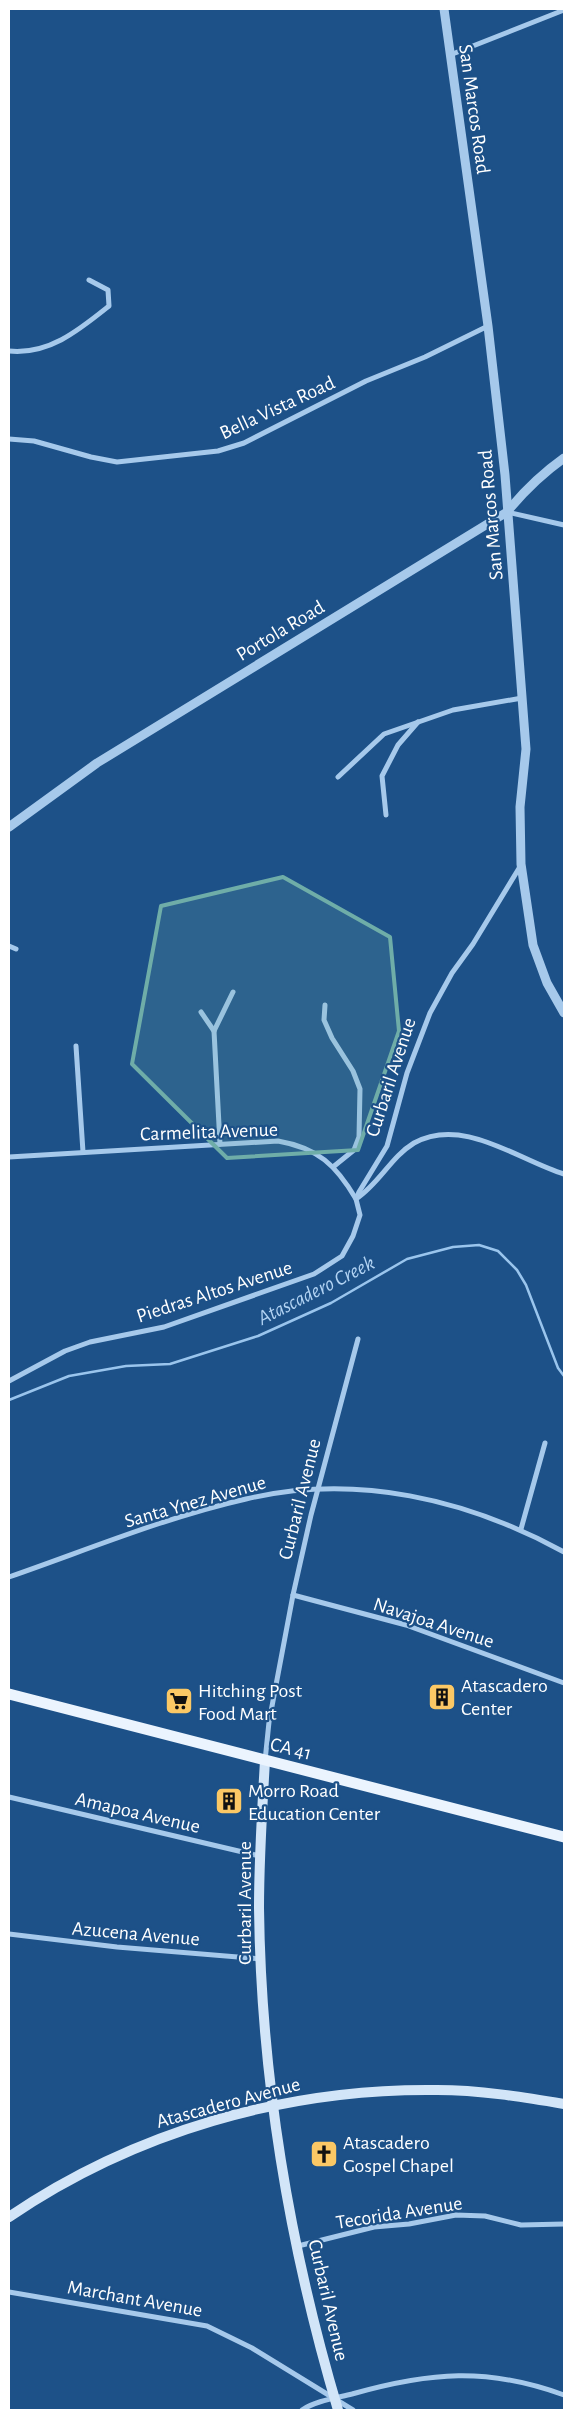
<svg xmlns="http://www.w3.org/2000/svg" width="573" height="2419" font-family="'Alegreya Sans',sans-serif">
<style>
.lines{fill:none;stroke-linecap:round;stroke-linejoin:round}
.stream{stroke:#9ac5ed;stroke-width:2.5}
.minor{stroke:#a6c9eb;stroke-width:5}
.tertiary{stroke:#a6c9eb;stroke-width:9}
.secondary{stroke:#d2e5f8;stroke-width:10}
.primary{stroke:#ebf4fe;stroke-width:11}
.marked{fill:#6fada8;fill-opacity:0.2;stroke:#6fada8;stroke-width:4;stroke-linejoin:round}
.labels{text-anchor:middle;stroke-width:4.5;stroke-linejoin:round;paint-order:stroke}
.street-label{font-size:20px;fill:#fff;stroke:#1d5188}
.poi-label{font-size:20px;fill:#fff;stroke:#1d5188;text-anchor:start}
.water-label{font-size:21px;font-style:italic;fill:#b2d3f3;stroke:#1d5188}
</style>
<rect width="100%" height="100%" fill="#1d5188"/>
<g class="lines">
<!-- stream -->
<polyline class="stream" points="9,1400 69,1376 126,1366 170,1364 258,1336 331,1303 407,1259 453,1247 479,1245 498,1251 517,1270 526,1285 558,1368 564,1376"/>
<!-- minor -->
<g class="minor">
<polyline points="450,55 564,10"/>
<path d="M9 351C49 355 79 330 109 306L108 290 89 280"/>
<polyline points="9,439 34,441 91,457 117,462 218,451 244,443 366,381 425,357 488,326"/>
<polyline points="507,512 564,525"/>
<polyline points="338,777 384,734 453,710 522,698"/>
<polyline points="386,815 382,776 398,745 418,722"/>
<polyline points="9,946 16,949"/>
<polyline points="325,1005 324,1020 332,1038 353,1071 360,1089 359,1137 354,1150 333,1167"/>
<polyline points="201,1012 214,1031"/>
<polyline points="76,1046 83,1152"/>
<polyline points="220,1144 214,1031 233,992"/>
<path d="M9 1157 278 1141C318 1148 336 1165 356 1199 379 1184 391 1157 414 1143 463 1116 518 1160 564 1174"/>
<polyline points="9,1381 65,1351 90,1342 164,1327 314,1274 342,1256 353,1236 360,1215 356,1199 359,1192 387,1146 407,1073 430,1013 452,973 473,944 521,865"/>
<polyline points="521,1529 545,1443"/>
<path d="M9 1577C87 1550 166 1517 246 1499 356 1473 467 1499 564 1552"/>
<polyline points="293,1595 406,1625 564,1683"/>
<polyline points="265,1761 269,1722 293,1595 311,1515 358,1339"/>
<polyline points="9,1797 260,1856"/>
<polyline points="9,1934 117,1947 261,1959"/>
<polyline points="298,2246 374,2227 409,2224 456,2215 485,2216 521,2225 564,2224"/>
<polyline points="9,2292 207,2326 252,2348 353,2410"/>
<path d="M302 2410C315 2401 336 2398 352 2394 430 2372 487 2367 564 2395"/>
</g>
<!-- tertiary -->
<g class="tertiary">
<polyline points="444,9 488,326 505,475 526,749 520,807 521,864 533,945 547,983 564,1013"/>
<path d="M9 827 97 763 507 512C524 491 543 473 564 458"/>
</g>
<!-- secondary -->
<g class="secondary">
<path d="M265 1761C262 1810 259 1859 259 1908 261 2077 290 2248 338 2410"/>
<path d="M9 2217C134 2132 285 2088 437 2090 480 2090 522 2097 564 2104"/>
</g>
<!-- primary -->
<polyline class="primary" points="9,1694 564,1837"/>
</g>
<!-- marked area -->
<path class="marked" d="M283 877 390 937 399 1031 358 1150 227 1158 132 1064 161 906Z"/>
<!-- icons -->
<defs>
<g id="building-square" transform="scale(1.4375)"><rect x="-9" y="-9" width="18" height="18" rx="4" fill="#fbc865" stroke="#1d5188"/><path d="M-4-6H4V6H1V3H-1V6H-4ZM-2.5-4.3h1.7v1.8h-1.7ZM.8-4.3h1.7v1.8H.8ZM-2.5-1h1.7V.8h-1.7ZM.8-1h1.7V.8H.8Z" fill="#111"/></g>
<g id="supermarket-square" transform="scale(1.4375)"><rect x="-9" y="-9" width="18" height="18" rx="4" fill="#fbc865" stroke="#1d5188"/><path d="M-6-5.5h2.5l.6 2H6L4.5 2H-2.5L-4.4-4H-6ZM-1.5 3.2a1.3 1.3 0 1 0 .1 0ZM3 3.2a1.3 1.3 0 1 0 .1 0Z" fill="#111"/></g>
<g id="church-square" transform="scale(1.4375)"><rect x="-9" y="-9" width="18" height="18" rx="4" fill="#fbc865" stroke="#1d5188"/><path d="M-1.2-6h2.4v3.5h3.3v2.4h-3.3V6h-2.4V-.1h-3.3v-2.4h3.3Z" fill="#111"/></g>
</defs>
<g fill-rule="evenodd">
<use href="#building-square" x="442" y="1697"/>
<use href="#supermarket-square" x="179" y="1701"/>
<use href="#building-square" x="229" y="1801"/>
<use href="#church-square" x="324" y="2154"/>
</g>
<g class="labels">
<!-- street labels -->
<g class="street-label">
<text transform="translate(475 109) rotate(82)" y="7">San Marcos Road</text>
<text transform="translate(277 407) rotate(-25)" y="7">Bella Vista Road</text>
<text transform="translate(490 515) rotate(-95)" y="7">San Marcos Road</text>
<text transform="translate(280 630) rotate(-31)" y="7">Portola Road</text>
<text transform="translate(390 1077) rotate(-72)" y="7">Curbaril Avenue</text>
<text transform="translate(209 1131) rotate(-2)" y="7">Carmelita Avenue</text>
<text transform="translate(214 1291) rotate(-18)" y="7">Piedras Altos Avenue</text>
<text transform="translate(299 1499) rotate(-76)" y="7">Curbaril Avenue</text>
<text transform="translate(195 1501) rotate(-16)" y="7">Santa Ynez Avenue</text>
<text transform="translate(434 1622) rotate(18)" y="7">Navajoa Avenue</text>
<text transform="translate(291 1748) rotate(14)" y="7">CA 41</text>
<text transform="translate(138 1812) rotate(13)" y="7">Amapoa Avenue</text>
<text transform="translate(244 1903) rotate(-90)" y="7">Curbaril Avenue</text>
<text transform="translate(136 1933) rotate(5)" y="7">Azucena Avenue</text>
<text transform="translate(228 2102) rotate(-15)" y="7">Atascadero Avenue</text>
<text transform="translate(399 2212) rotate(-9)" y="7">Tecorida Avenue</text>
<text transform="translate(135 2298) rotate(10)" y="7">Marchant Avenue</text>
<text transform="translate(329 2300) rotate(77)" y="7">Curbaril Avenue</text>
</g>
<!-- poi labels -->
<g class="poi-label">
<text x="461" y="1692">Atascadero<tspan x="461" dy="23">Center</tspan></text>
<text x="198" y="1697">Hitching Post<tspan x="198" dy="23">Food Mart</tspan></text>
<text x="248" y="1797">Morro Road<tspan x="248" dy="23">Education Center</tspan></text>
<text x="343" y="2149">Atascadero<tspan x="343" dy="23">Gospel Chapel</tspan></text>
</g>
<!-- water labels -->
<g class="water-label">
<text transform="translate(316 1290) rotate(-27)" y="7">Atascadero Creek</text>
</g>
</g>
<!-- border -->
<rect width="573" height="2419" fill="none" stroke="#ffffff" stroke-width="20"/>
</svg>
